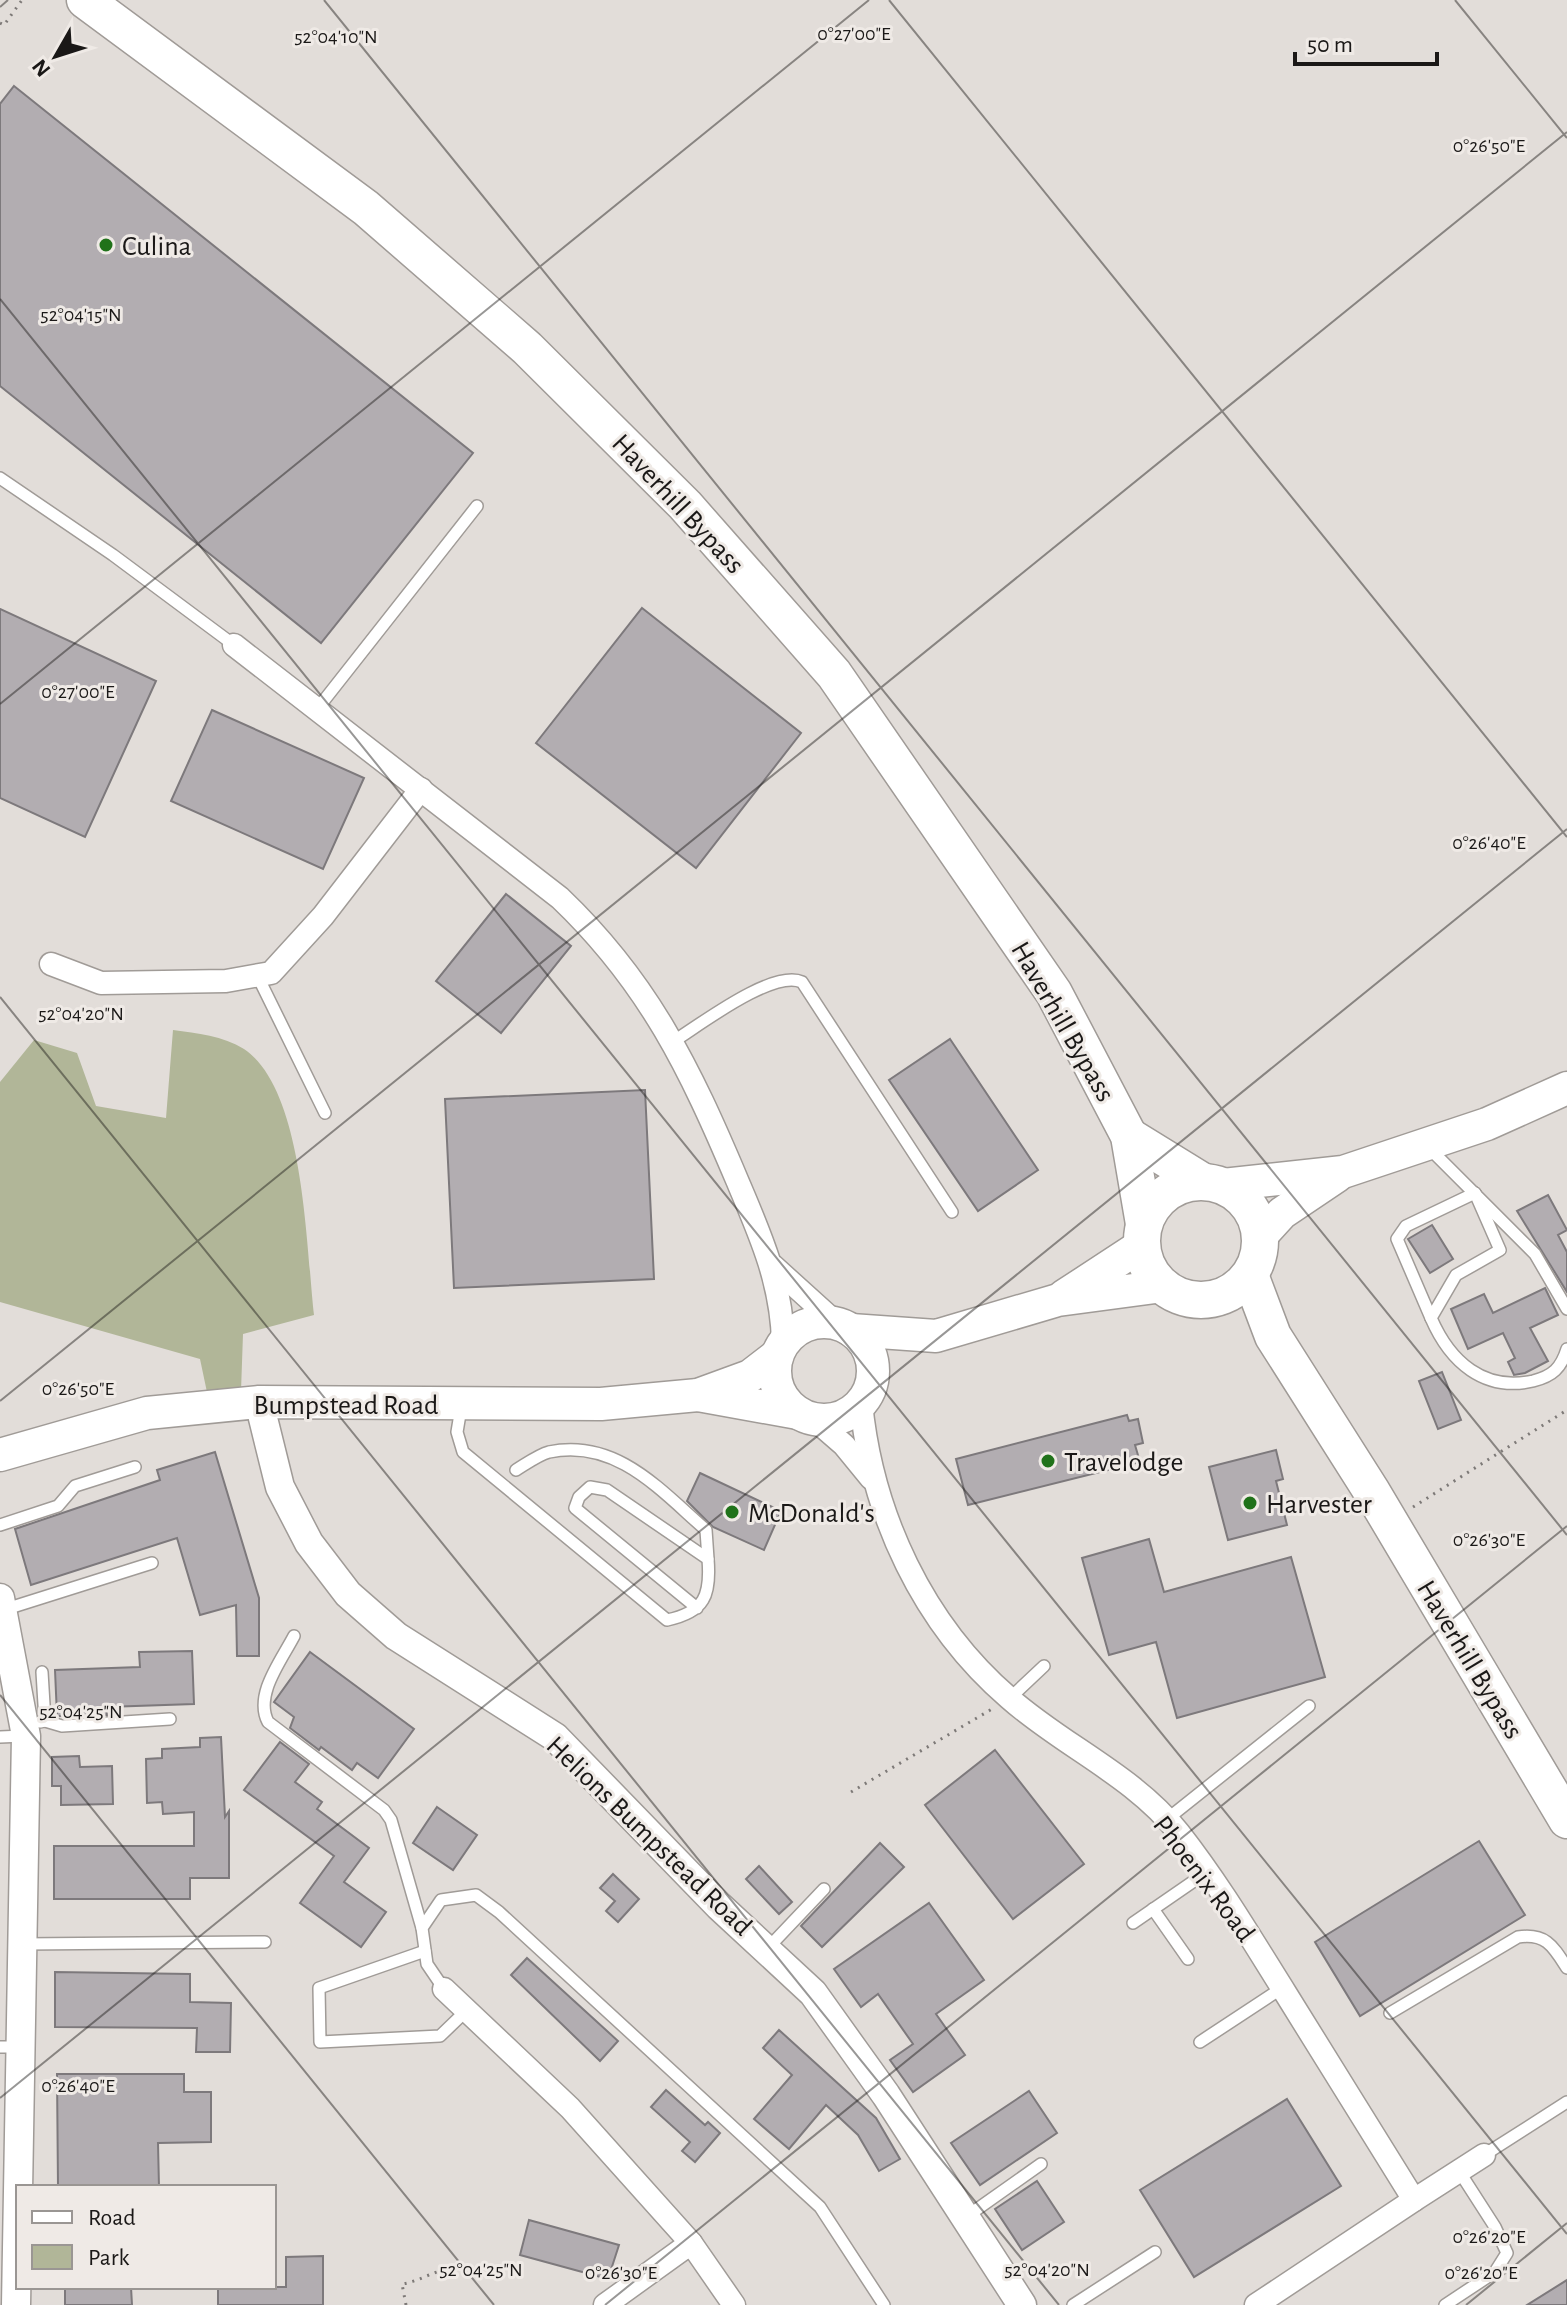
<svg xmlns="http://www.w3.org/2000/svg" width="1567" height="2305" font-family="'Alegreya Sans',sans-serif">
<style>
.green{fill:#b1b698}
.building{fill:#b2adb1;stroke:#7d797c;stroke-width:2}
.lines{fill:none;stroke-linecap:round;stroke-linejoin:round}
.service-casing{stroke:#a09b97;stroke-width:14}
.minor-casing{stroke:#a09b97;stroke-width:25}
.tertiary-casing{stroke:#a09b97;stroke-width:31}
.secondary-casing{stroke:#a09b97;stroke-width:35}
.primary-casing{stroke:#a09b97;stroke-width:39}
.path{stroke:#7d7977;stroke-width:3;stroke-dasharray:2 6;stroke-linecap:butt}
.service{stroke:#fff;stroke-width:11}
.minor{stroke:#fff;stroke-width:22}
.tertiary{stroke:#fff;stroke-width:28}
.secondary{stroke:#fff;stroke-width:32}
.primary{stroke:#fff;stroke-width:36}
.ticks{fill:none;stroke:#1a1817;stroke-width:2;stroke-opacity:0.45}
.poi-dot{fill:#20721a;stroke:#efeae6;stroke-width:3}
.labels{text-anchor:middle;stroke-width:6;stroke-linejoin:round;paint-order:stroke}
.poi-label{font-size:28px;fill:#1a1817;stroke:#efeae6;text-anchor:start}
.street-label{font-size:28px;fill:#1a1817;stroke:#efeae6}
.ticks-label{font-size:20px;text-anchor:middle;fill:#1a1817;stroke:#efeae6;stroke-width:6;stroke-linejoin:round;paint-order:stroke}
</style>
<rect width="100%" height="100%" fill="#e2ddd9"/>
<!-- green -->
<path class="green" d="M173 1030C197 1033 223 1036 244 1049 305 1090 306 1247 314 1315L243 1334 241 1391 208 1397 200 1359 0 1302V1082L34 1040 77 1053 96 1106 166 1118Z"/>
<!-- building -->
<g class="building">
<polygon points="14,86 473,453 321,643 0,386 0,104"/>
<polygon points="642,608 801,733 696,868 536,743"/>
<polygon points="0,609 156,681 85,837 0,798"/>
<polygon points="212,710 364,778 323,869 171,801"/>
<polygon points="506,894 571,946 501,1033 436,981"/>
<polygon points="950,1039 1038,1170 978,1211 889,1080"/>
<polygon points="645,1090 654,1279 454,1288 445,1099"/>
<polygon points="1548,1195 1567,1230 1558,1235 1567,1252 1567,1292 1517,1211"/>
<polygon points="1432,1225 1453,1259 1430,1273 1408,1239"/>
<polygon points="1545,1288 1558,1315 1530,1328 1548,1361 1525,1373 1514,1375 1508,1362 1515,1358 1503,1333 1468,1349 1451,1309 1484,1294 1493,1313"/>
<polygon points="1442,1372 1461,1420 1438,1429 1419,1381"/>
<polygon points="1127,1415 1129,1421 1138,1419 1143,1443 1135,1445 1140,1462 968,1505 956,1459"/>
<polygon points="1276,1450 1283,1479 1276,1481 1287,1525 1228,1540 1209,1467"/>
<polygon points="215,1452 259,1598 259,1656 237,1656 236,1605 200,1615 177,1538 31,1585 15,1529 160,1480 157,1470"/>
<polygon points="700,1473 781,1511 764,1550 713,1527 687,1501"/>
<polygon points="1149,1539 1164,1592 1291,1557 1325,1677 1177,1718 1156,1642 1109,1655 1082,1558"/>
<polygon points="192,1651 194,1704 106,1707 107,1715 57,1716 55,1670 140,1667 139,1652"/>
<polygon points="310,1652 414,1729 378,1778 357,1763 352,1770 321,1747 319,1750 290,1728 294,1717 274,1702"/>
<polygon points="221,1737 225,1817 229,1811 229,1878 190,1878 190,1899 54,1899 54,1846 194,1846 194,1812 163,1814 162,1802 147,1803 146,1759 162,1758 162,1749 200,1747 200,1738"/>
<polygon points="280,1742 309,1764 295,1782 322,1802 317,1809 369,1848 344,1882 386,1912 361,1947 300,1903 334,1856 244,1790"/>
<polygon points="995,1750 1084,1864 1013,1919 925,1805"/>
<polygon points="79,1756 80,1767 112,1766 113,1804 61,1805 61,1786 52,1786 52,1757"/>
<polygon points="437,1807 477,1835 453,1870 413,1843"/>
<polygon points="1479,1841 1525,1915 1360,2016 1315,1942"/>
<polygon points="880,1843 904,1867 822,1947 801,1926"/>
<polygon points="759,1866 792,1902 779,1914 746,1879"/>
<polygon points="613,1874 639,1899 618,1922 606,1911 615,1901 600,1888"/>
<polygon points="929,1903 984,1980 936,2014 965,2055 913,2092 890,2060 913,2044 878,1994 861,2007 834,1969"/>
<polygon points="527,1958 618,2041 600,2061 511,1975"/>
<polygon points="55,1972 190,1974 190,2002 231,2003 230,2052 196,2052 197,2028 55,2027"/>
<polygon points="779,2030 876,2118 900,2159 879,2171 858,2135 826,2105 789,2149 754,2119 792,2075 763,2048"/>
<polygon points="57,2074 184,2074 184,2092 211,2092 211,2142 158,2143 159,2187 58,2187"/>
<polygon points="666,2090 705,2125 708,2122 720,2133 695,2162 682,2151 690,2142 651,2107"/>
<polygon points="1029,2091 1057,2133 980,2185 951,2143"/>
<polygon points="1287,2099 1341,2186 1194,2277 1140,2190"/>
<polygon points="1037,2181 1064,2222 1022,2250 995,2209"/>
<polygon points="529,2220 619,2245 608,2279 520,2255"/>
<polygon points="323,2256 323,2305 218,2305 218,2287 286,2287 286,2257"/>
<polygon points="1567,2280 1567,2305 1527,2305"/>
<polygon points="65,2287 131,2287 132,2305 65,2305"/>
</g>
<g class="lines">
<!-- service casing -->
<g class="service-casing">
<g id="service">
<polyline points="0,478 113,555 234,645"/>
<polyline points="318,708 477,506"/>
<polyline points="258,977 325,1113"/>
<path d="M674 1041C701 1024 773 969 802 982L952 1212"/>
<polyline points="1427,1146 1535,1254 1567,1309"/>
<path d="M1475 1193 1500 1250 1456 1275 1431 1318C1450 1362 1484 1392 1533 1381 1553 1376 1561 1368 1567 1349"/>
<polyline points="1431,1318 1397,1239 1406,1226 1475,1193"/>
<path d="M461 1408 457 1432 463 1452 667 1620C705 1612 711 1595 708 1559L607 1490 590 1487 579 1497 575 1508 697 1608"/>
<path d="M516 1470C526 1464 538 1455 549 1452 616 1438 660 1490 706 1530L708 1559"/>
<polyline points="0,1525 58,1506 75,1486 135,1467"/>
<polyline points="3,1610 152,1563"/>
<path d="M294 1636C281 1661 254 1695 268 1722L384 1810 391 1820 422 1928"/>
<polyline points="1009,1699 1044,1666"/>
<polyline points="45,1721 62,1726 170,1719"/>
<polyline points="40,1722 45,1721 42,1672"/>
<polyline points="0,1737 23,1736"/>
<polyline points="1166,1820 1309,1706"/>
<polyline points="1153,1909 1188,1959"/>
<polyline points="1133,1923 1207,1872"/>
<polyline points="23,1944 265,1942"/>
<polyline points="768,1948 824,1889"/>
<polyline points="425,1951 319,1988 320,2042 440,2036 467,2010"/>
<polyline points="444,1989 427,1964 422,1928 441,1900 476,1895 499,1912 820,2207 884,2305"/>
<path d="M1390 2013 1518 1937C1546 1933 1553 1946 1567 1968"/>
<polyline points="1200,2042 1282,1988"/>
<polyline points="0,2047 20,2047"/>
<polyline points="1484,2155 1567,2102"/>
<polyline points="966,2217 1041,2164"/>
<polyline points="1073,2305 1155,2252"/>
<polyline points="1445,2305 1495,2272 1507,2253 1495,2227 1459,2171"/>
</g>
</g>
<!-- minor casing -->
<g class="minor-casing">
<g id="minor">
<path d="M234 645 560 898C649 983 690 1069 737 1180 760 1234 782 1283 783 1343"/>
<polyline points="51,964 101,983 226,981 271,973 323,916 421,789"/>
<polyline points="773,1266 836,1323"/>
<path d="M861 1403C872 1515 923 1624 1009 1698 1063 1746 1133 1775 1179 1833 1219 1884 1252 1940 1286 1994 1329 2063 1371 2131 1414 2200L1256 2305"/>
<polyline points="814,1419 844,1445 871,1478"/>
<polyline points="444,1989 570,2108 691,2243"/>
<polyline points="1414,2200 1484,2155"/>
<polyline points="605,2305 691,2243 734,2305"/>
</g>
</g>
<!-- tertiary casing -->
<g class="tertiary-casing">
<g id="tertiary">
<polyline points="259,1402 280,1487 309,1543 348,1594 396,1636 555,1737 719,1906 813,1993 886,2095 1022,2305"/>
<polyline points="0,1598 26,1736 16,2305"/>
</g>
</g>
<!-- secondary casing -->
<g class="secondary-casing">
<g id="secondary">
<polyline points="1223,1185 1343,1172 1487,1124 1567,1088"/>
<polyline points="1261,1236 1282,1213 1337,1176"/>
<polyline points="1064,1296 1142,1245"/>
<circle cx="824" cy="1371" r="49"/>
<polyline points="851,1330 936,1336 1058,1300 1163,1286"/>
<polyline points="698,1395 798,1413"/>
<polyline points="0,1455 147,1413 259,1402 601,1404 698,1395 750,1376 776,1356"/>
</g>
</g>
<!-- primary casing -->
<g class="primary-casing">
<g id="primary">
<polyline points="85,0 366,208 527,348 685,505 834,674 1054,993 1129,1136 1144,1224"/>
<polyline points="1129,1136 1202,1181"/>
<circle cx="1201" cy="1241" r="59"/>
<polyline points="1250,1275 1273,1336 1372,1492 1567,1820"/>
</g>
</g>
<!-- path -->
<g class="path">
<polyline points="0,23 4,25 22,0"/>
<polyline points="1413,1507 1567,1410"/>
<polyline points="851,1792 992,1709"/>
<path d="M406 2305 402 2284C417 2282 430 2273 444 2270 470 2266 494 2272 520 2265"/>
</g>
<!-- service -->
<use href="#service" class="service"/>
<!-- minor -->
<use href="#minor" class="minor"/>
<!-- tertiary -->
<use href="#tertiary" class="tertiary"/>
<!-- secondary -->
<use href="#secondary" class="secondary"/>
<!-- primary -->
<use href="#primary" class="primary"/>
</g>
<!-- ticks -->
<path class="ticks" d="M324 0 1567 1535M889 0 1567 837M1455 0 1567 138M0 7 8 0M0 299 1567 2234M0 704 869 0M0 997 1059 2305M0 1401 1567 132M0 1695 494 2305M0 2098 1567 829M605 2305 1567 1526M1466 2305 1567 2223"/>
<!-- markers -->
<g class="poi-dot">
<circle cx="106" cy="245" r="8"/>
<circle cx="1048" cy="1461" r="8"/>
<circle cx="1250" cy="1503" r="8"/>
<circle cx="732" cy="1512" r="8"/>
</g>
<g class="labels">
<!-- poi labels -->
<g class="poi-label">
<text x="122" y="255">Culina</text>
<text x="1064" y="1471">Travelodge</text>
<text x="1266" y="1513">Harvester</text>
<text x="748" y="1522">McDonald's</text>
</g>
<!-- street labels -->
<g class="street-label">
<text transform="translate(679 503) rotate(47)" y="10">Haverhill Bypass</text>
<text transform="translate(1064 1021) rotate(60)" y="10">Haverhill Bypass</text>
<text x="346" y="1414">Bumpstead Road</text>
<text transform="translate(1471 1659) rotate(59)" y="10">Haverhill Bypass</text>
<text transform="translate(650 1835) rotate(44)" y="10">Helions Bumpstead Road</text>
<text transform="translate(1205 1878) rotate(53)" y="10">Phoenix Road</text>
</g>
</g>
<g class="ticks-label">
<text x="854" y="40">0°27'00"E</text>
<text x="336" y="43">52°04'10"N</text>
<text x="1489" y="152">0°26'50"E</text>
<text x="81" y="321">52°04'15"N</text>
<text x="78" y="698">0°27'00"E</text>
<text x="1489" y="849">0°26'40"E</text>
<text x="81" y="1020">52°04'20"N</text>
<text x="78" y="1395">0°26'50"E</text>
<text x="1489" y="1546">0°26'30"E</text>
<text x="81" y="1718">52°04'25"N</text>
<text x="78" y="2092">0°26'40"E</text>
<text x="1489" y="2243">0°26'20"E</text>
<text x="481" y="2276">52°04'25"N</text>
<text x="1047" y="2276">52°04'20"N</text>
<text x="621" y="2279">0°26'30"E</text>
<text x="1481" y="2279">0°26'20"E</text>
</g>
<!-- legend -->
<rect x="16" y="2185" width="260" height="104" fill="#efeae6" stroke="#9a9693" stroke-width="2"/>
<rect x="32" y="2211" width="40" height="12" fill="#ffffff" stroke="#9a9693" stroke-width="2"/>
<text x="88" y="2225" font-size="24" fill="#1a1817">Road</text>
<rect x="32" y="2245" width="40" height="24" fill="#b1b698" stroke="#9a9693" stroke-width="2"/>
<text x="88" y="2265" font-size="24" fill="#1a1817">Park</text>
<!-- north arrow -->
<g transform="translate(56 56) rotate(231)" stroke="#efeae6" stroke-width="6" paint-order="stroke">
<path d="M0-6L14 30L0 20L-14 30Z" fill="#1a1817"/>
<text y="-12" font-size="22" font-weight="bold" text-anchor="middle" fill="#1a1817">N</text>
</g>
<!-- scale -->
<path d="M1295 52v12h142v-12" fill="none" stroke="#1a1817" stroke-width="4"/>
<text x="1307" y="52" font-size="24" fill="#1a1817" stroke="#efeae6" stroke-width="6" paint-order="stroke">50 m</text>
</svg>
